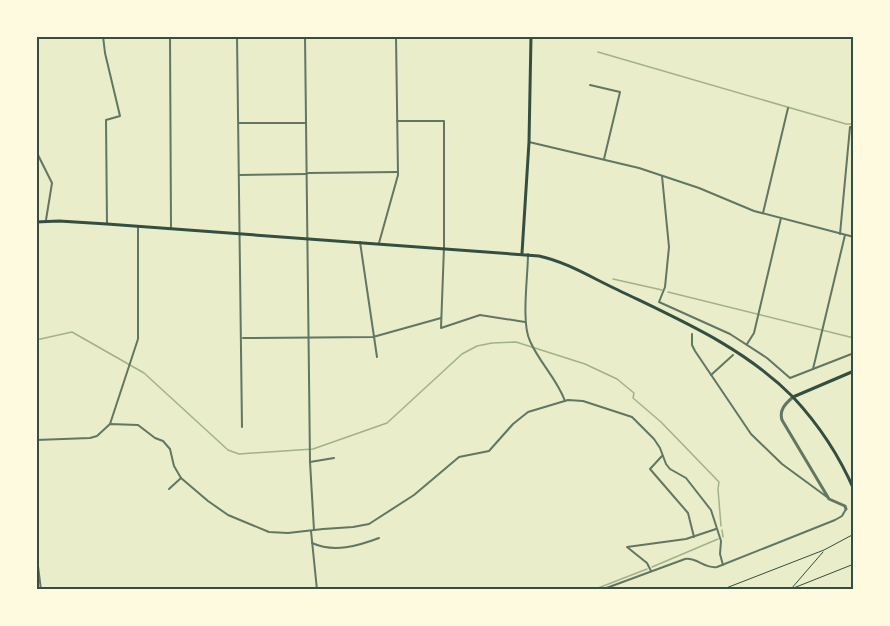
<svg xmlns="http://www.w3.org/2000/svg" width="890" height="626" font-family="Lato,sans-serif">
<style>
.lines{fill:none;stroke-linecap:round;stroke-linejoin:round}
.stream{stroke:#a3b18a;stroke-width:1.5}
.path{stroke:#344e41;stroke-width:1}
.minor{stroke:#617663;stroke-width:2}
.tertiary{stroke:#617663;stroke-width:3}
.secondary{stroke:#344e41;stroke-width:3}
.primary{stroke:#344e41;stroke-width:3}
.neatline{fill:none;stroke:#344e41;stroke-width:2}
</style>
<rect width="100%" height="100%" fill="#e9edc9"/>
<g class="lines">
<!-- stream -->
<g class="stream">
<polyline points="598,52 846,124 854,124"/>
<polyline points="613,279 662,290"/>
<polyline points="668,292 854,338"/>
<polyline points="36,340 72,332 144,373 228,450 239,454 313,449 387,423 462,354 477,346 492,343 516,342 585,364 617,379 634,393 633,398 661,422 719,482 718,489 721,526"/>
<polyline points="722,530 723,537"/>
<polyline points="652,567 718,539"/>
<polyline points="593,590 647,569"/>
</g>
<!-- path -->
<g class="path">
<polyline points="823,552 791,589 854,564"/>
<polyline points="721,590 824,550 854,534"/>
</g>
<!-- minor -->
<g class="minor">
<polyline points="103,36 105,53 120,116 106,120 107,224"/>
<polyline points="170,36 171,229"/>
<polyline points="237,36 242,427"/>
<polyline points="305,36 310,462 314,530"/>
<polyline points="590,85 620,92 604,159"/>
<polyline points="397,121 444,121 444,247 441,328 480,315 525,322"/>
<polyline points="239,123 305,123"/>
<polyline points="529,142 639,168 699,188 754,211 854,237"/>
<polyline points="36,151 52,183 46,220"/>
<polyline points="308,173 398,172"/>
<polyline points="239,175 307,174"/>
<polyline points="662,176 669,247 665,287 659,302 730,334 767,358 790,378 854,353"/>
<polyline points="763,213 788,108"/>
<polyline points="840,234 850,127 854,127"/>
<polyline points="360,242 377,357"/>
<polyline points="379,243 398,175 396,36"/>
<path d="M528 254C528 276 521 323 530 341 539 362 557 379 565 401"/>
<polyline points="692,334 692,345 695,351 751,434 782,464 827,497"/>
<polyline points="243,338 373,337 441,318"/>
<polyline points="747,344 754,333 781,218"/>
<polyline points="813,369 845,235"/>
<polyline points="711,375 733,355"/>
<polyline points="110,424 138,339 138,227"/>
<polyline points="36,440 90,438 97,436 110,424 138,425 155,438 163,441 170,449 174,466 181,478 208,501 228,515 269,532 288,533 323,529 353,527 369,524 414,495 459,457 489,451 513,424 528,412 568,400 583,401 632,417 654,439 660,448 666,464 670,469 686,478 711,510 721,541 720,554 723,565"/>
<polyline points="662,456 650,469 688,513 694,537"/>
<polyline points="310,462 334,458"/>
<polyline points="169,489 181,478"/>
<polyline points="311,531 317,590"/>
<path d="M312 543C334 553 358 546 379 538"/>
<polyline points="36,550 41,590"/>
<polyline points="651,571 647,563 627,547 686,539 716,529"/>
<path d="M601 590 685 559C697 557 704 569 717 567L835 520 842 516 846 509"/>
</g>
<!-- tertiary -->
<path class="tertiary" d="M793 397C785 404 779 410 782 420L829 499 845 506 846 509"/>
<!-- secondary -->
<g class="secondary">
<polyline points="522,253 529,142 531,36"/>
<path d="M793 397C819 425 839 455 854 490"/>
</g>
<!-- primary -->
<path class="primary" d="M36 222 59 221 107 224 539 256C567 262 592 278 618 290 682 321 743 347 793 397L854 371"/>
</g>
<!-- border -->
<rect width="890" height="626" fill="none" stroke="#fefae0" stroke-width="75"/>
<rect x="38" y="38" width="814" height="550" class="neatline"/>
</svg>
